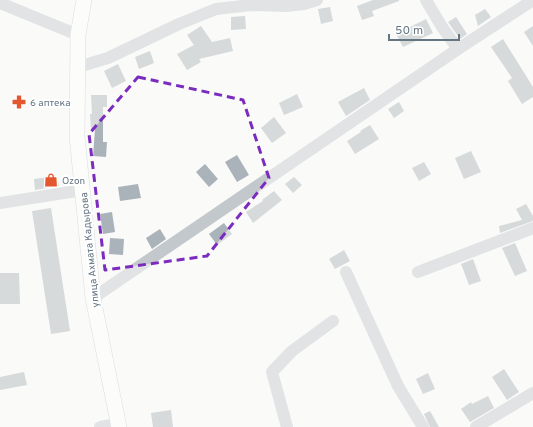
<svg xmlns="http://www.w3.org/2000/svg" width="533" height="427" font-family="Overpass,sans-serif">
<style>
.building{fill:#aab3b9}
.lines{fill:none;stroke-linecap:round;stroke-linejoin:round}
.major-casing{stroke:#b5babe;stroke-width:16}
.minor{stroke:#c3c8cc;stroke-width:12}
.major{stroke:#fff;stroke-width:15}
.marked{fill:none;stroke:#7b2cbf;stroke-width:3;stroke-dasharray:8 5;stroke-linejoin:round}
.labels{text-anchor:middle;stroke-width:4;stroke-linejoin:round;paint-order:stroke}
.poi-label{font-size:10px;fill:#657683;stroke:#fff;text-anchor:start}
.street-label{font-size:10px;fill:#657683;stroke:#fff}
</style>
<rect width="100%" height="100%" fill="#fafaf8"/>
<!-- building -->
<g class="building">
<polygon points="373,0 399,0 399,1 372,11 374,16 362,20 357,6"/>
<polygon points="330,7 333,21 321,24 318,9"/>
<polygon points="485,9 491,17 478,26 475,15"/>
<polygon points="245,16 246,29 231,30 231,17"/>
<polygon points="456,17 467,34 460,39 448,22"/>
<polygon points="426,19 433,33 403,47 396,34"/>
<polygon points="201,26 212,42 230,38 233,51 199,59 201,62 187,70 177,54 194,45 187,35"/>
<polygon points="533,26 533,46 524,32"/>
<polygon points="503,39 533,87 533,97 522,104 508,81 512,78 491,47"/>
<polygon points="150,51 154,63 139,69 135,57"/>
<polygon points="118,64 126,81 112,88 104,71"/>
<polygon points="364,88 370,100 346,116 338,102"/>
<polygon points="297,94 303,107 284,115 279,103"/>
<polygon points="91,95 107,95 107,107 103,107 103,142 107,142 106,157 93,156 95,129 91,129 90,114 92,114"/>
<polygon points="399,102 404,111 394,118 388,109"/>
<polygon points="274,117 286,133 272,143 261,128"/>
<polygon points="370,125 379,139 355,154 347,141 361,132 360,131"/>
<polygon points="471,151 481,172 464,179 455,158"/>
<polygon points="237,155 249,175 237,182 225,162"/>
<polygon points="424,162 431,174 419,181 412,168"/>
<polygon points="205,164 218,179 209,187 196,172"/>
<polygon points="57,176 59,186 35,190 34,179"/>
<polygon points="294,177 302,185 293,193 285,184"/>
<polygon points="138,184 141,198 120,201 118,187"/>
<polygon points="274,191 282,200 253,223 246,212 263,201 262,200"/>
<polygon points="526,204 533,216 533,221 500,233 499,226 522,220 516,209"/>
<polygon points="51,208 70,331 51,334 32,211"/>
<polygon points="112,212 115,232 103,234 100,214"/>
<polygon points="224,223 232,234 217,245 209,234"/>
<polygon points="160,229 166,239 152,249 146,238"/>
<polygon points="110,238 124,239 123,255 109,254"/>
<polygon points="515,243 527,271 515,276 502,248"/>
<polygon points="344,250 350,261 335,269 329,259"/>
<polygon points="473,259 481,281 469,285 461,264"/>
<polygon points="0,273 19,273 20,304 0,304"/>
<polygon points="504,369 519,392 507,400 492,377"/>
<polygon points="24,372 27,385 0,390 0,377"/>
<polygon points="428,373 435,389 423,394 416,379"/>
<polygon points="488,396 494,408 470,422 461,409 471,402 472,404"/>
<polygon points="171,410 173,427 153,427 151,413"/>
<polygon points="430,411 439,427 430,427 424,414"/>
</g>
<g class="lines">
<!-- major casing -->
<g class="major-casing">
<polyline id="major" points="84,0 78,35 77,136 93,298 119,427"/>
</g>
<!-- minor -->
<g class="minor">
<polyline points="426,0 442,27 458,49"/>
<polyline points="0,3 78,35"/>
<polyline points="78,67 108,58 179,24 216,9 251,5 286,6 304,4 317,0"/>
<polyline points="0,203 83,190"/>
<polyline points="346,272 398,386 423,427"/>
<polyline points="418,272 533,228"/>
<polyline points="93,298 458,49 533,0"/>
<polyline points="100,427 119,423"/>
<polyline points="287,427 272,372 292,351 333,321"/>
<polyline points="476,427 533,393"/>
</g>
<!-- major -->
<use href="#major" class="major"/>
</g>
<!-- marked area -->
<path d="M0 0H533V427H0ZM138 77 243 100 269 178 207 256 105 270 89 134Z" fill="#fafaf8" fill-opacity=".55" fill-rule="evenodd"/>
<path class="marked" d="M138 77 243 100 269 178 207 256 105 270 89 134Z"/>
<!-- icons -->
<defs>
<g id="pharmacy-bare" transform="scale(1.08)"><path d="M-2-6h4v4h4v4h-4v4h-4v-4h-4v-4h4Z" fill="#e4572e" stroke="#fff" stroke-width="2.5" paint-order="stroke"/></g>
<g id="shop-bare" transform="scale(1.08)"><path d="M-5-2.5h2.3a2.7 3.5 0 0 1 5.4 0H5L5.5 6h-11ZM-1.5-2.5h3a1.5 2.3 0 0 0-3 0Z" fill="#e4572e" stroke="#fff" stroke-width="2.5" paint-order="stroke"/></g>
</defs>
<g fill-rule="evenodd">
<use href="#pharmacy-bare" x="19" y="102"/>
<use href="#shop-bare" x="51" y="180"/>
</g>
<g class="labels">
<!-- poi labels -->
<g class="poi-label">
<text x="30" y="106">6 аптека</text>
<text x="62" y="184">Ozon</text>
</g>
<!-- street labels -->
<g class="street-label">
<text transform="translate(89 250) rotate(-96)" y="4">улица Ахмата Кадырова</text>
</g>
</g>
<!-- scale -->
<path d="M389 34v6h70v-6" fill="none" stroke="#657683" stroke-width="2"/>
<text x="395" y="34" font-size="12" fill="#657683" stroke="#ffffff" stroke-width="3" paint-order="stroke">50 m</text>
</svg>
